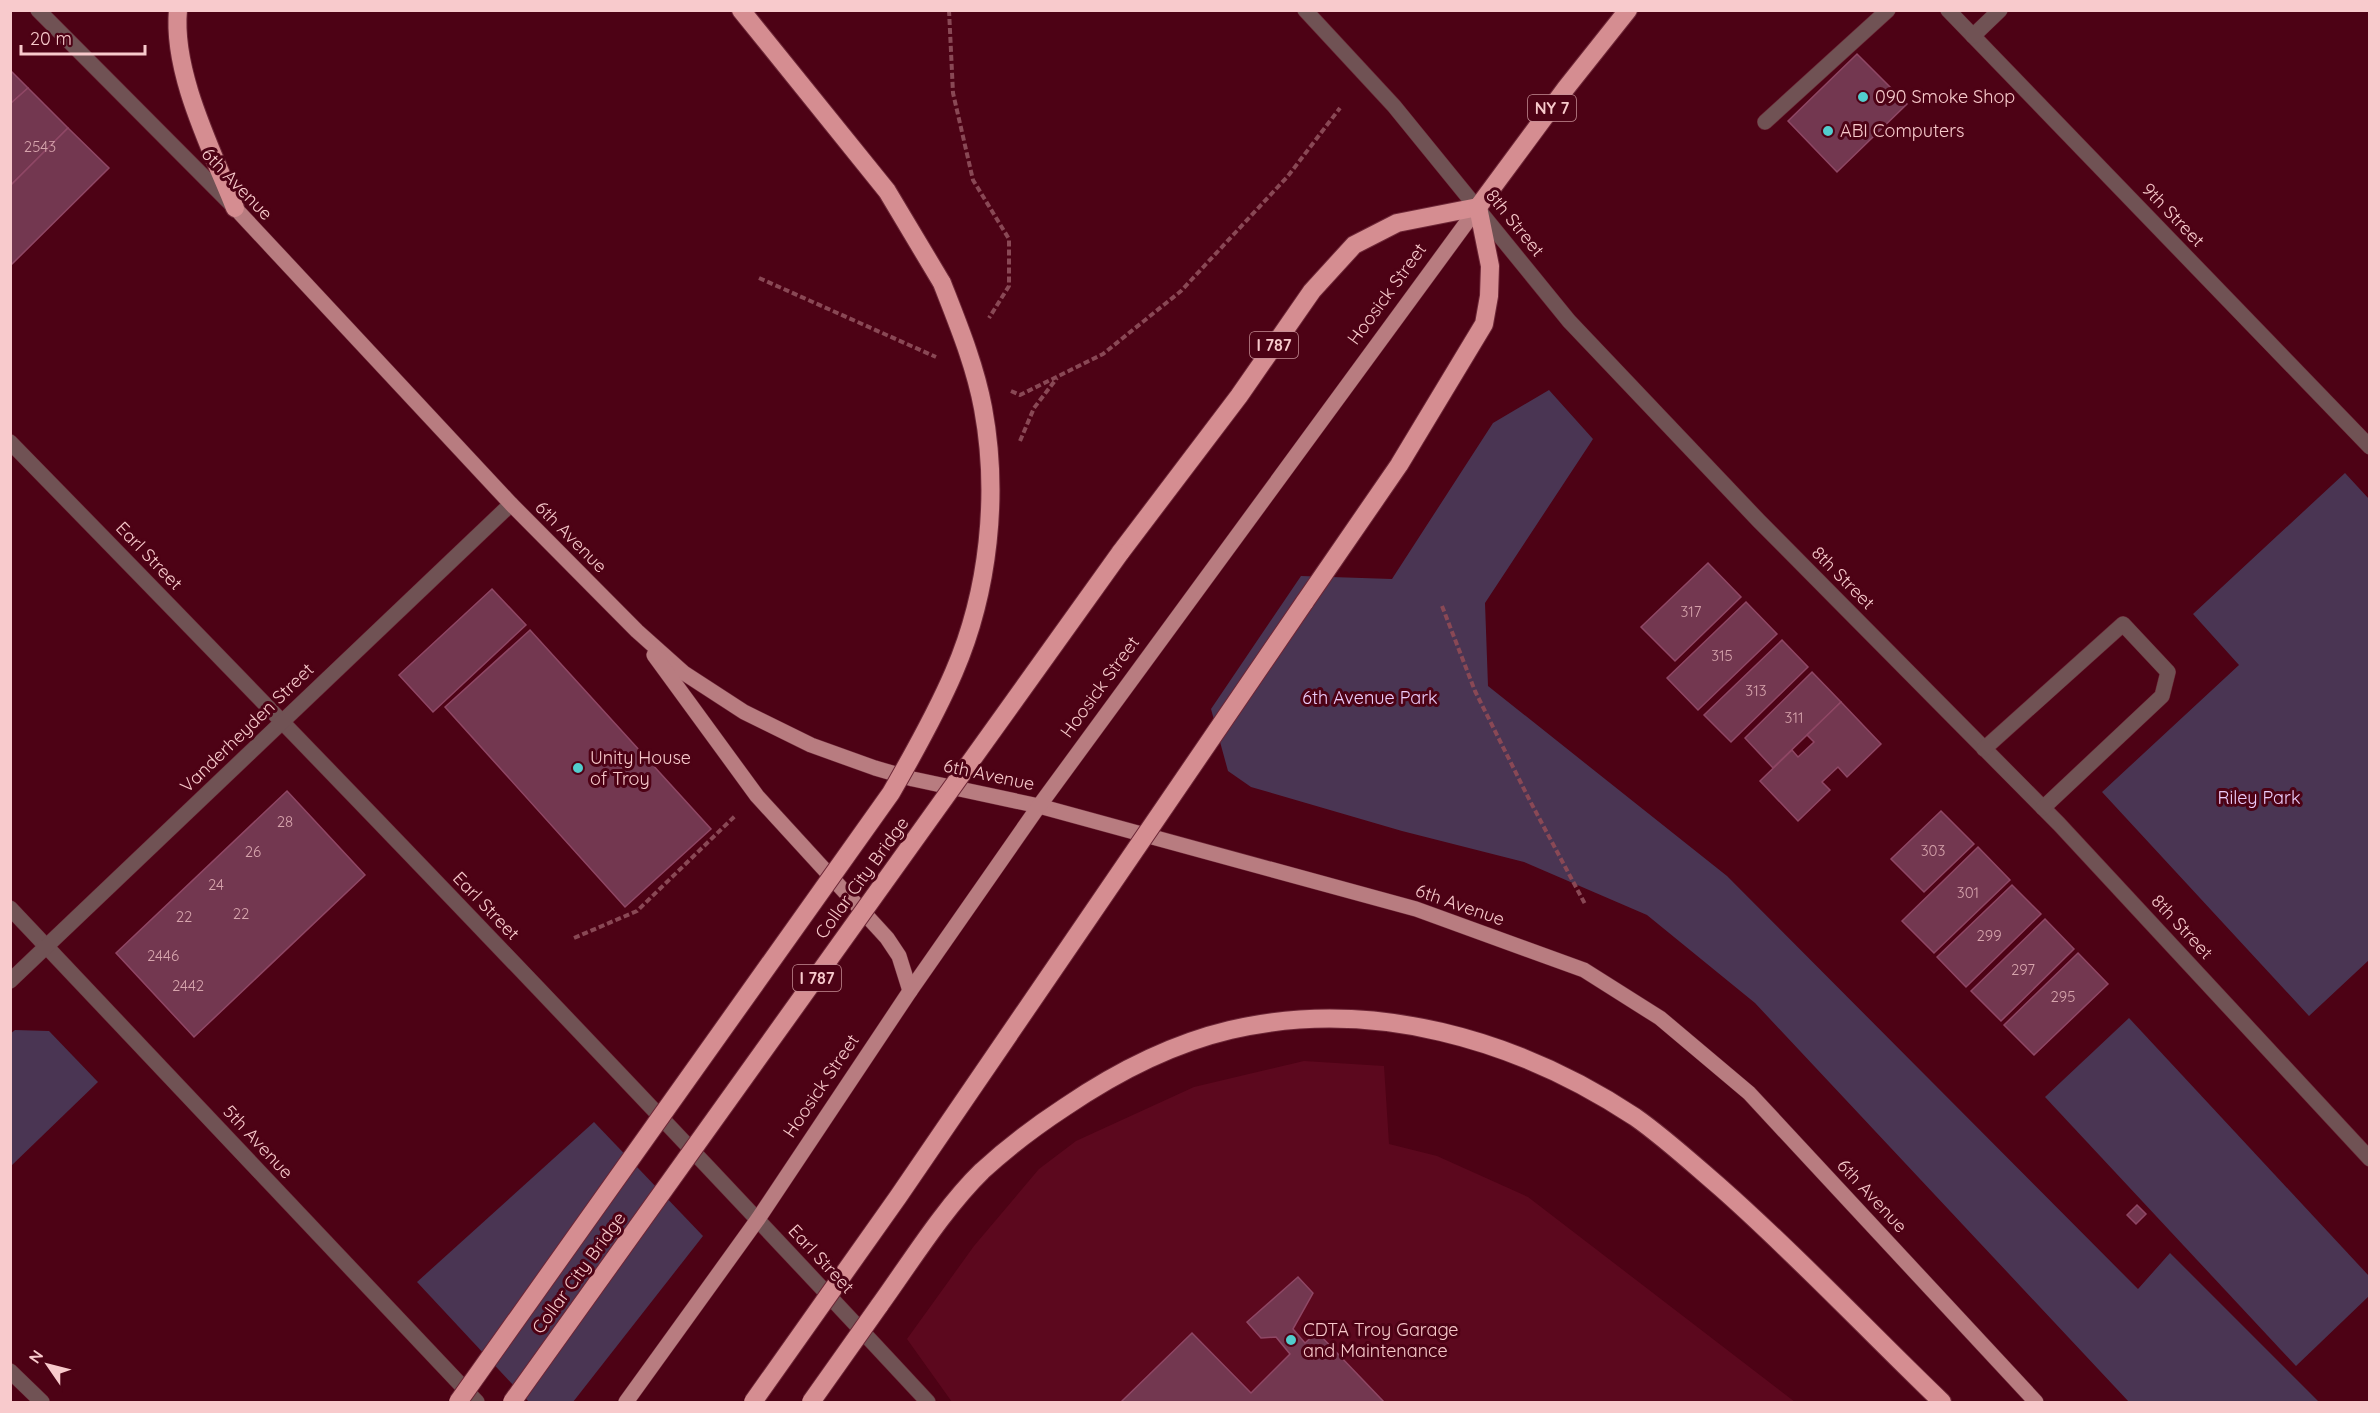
<svg xmlns="http://www.w3.org/2000/svg" width="2380" height="1413" font-family="Quicksand,sans-serif">
<style>
.built{fill:#5c081e}
.green{fill:#4a3553}
.building{fill:#733750;stroke:#8f4765;stroke-width:1.5}
.lines{fill:none;stroke-linecap:round;stroke-linejoin:round}
.minor-casing{stroke:#6c2636;stroke-width:16}
.major-casing{stroke:#6c2636;stroke-width:16}
.highway-casing{stroke:#6c2636;stroke-width:20}
.path{stroke:#894855;stroke-width:4;stroke-dasharray:6 3;stroke-linecap:butt}
.minor{stroke:#705254;stroke-width:15}
.major{stroke:#b87c80;stroke-width:15}
.highway{stroke:#d58d91;stroke-width:18}
.highway-bridge-casing{stroke:#6c2636;stroke-width:20;stroke-linecap:butt}
.highway-bridge{stroke:#d58d91;stroke-width:18}
.poi-dot{fill:#52cdcd;stroke:#4d0215;stroke-width:2}
.labels{text-anchor:middle;stroke-width:6;stroke-linejoin:round;paint-order:stroke}
.number-label{font-size:15px;fill:#d7a5ad}
.shield{fill:#4d0215;stroke:#c58e95;stroke-width:1.5}
.shield-label{font-size:16px;font-weight:bold;fill:#f8cacc}
.poi-label{font-size:18px;fill:#f8cacc;stroke:#4d0215;text-anchor:start}
.street-label{font-size:18px;fill:#f8cacc;stroke:#4d0215}
.park-label{font-size:18px;fill:#edcdfb;stroke:#4d0215}
</style>
<rect width="100%" height="100%" fill="#4d0215"/>
<!-- built -->
<polygon class="built" points="1304,1061 1384,1066 1389,1144 1437,1156 1528,1197 1795,1402 952,1402 907,1339 974,1246 1039,1169 1076,1141 1194,1087"/>
<!-- green -->
<g class="green">
<polygon points="1549,390 1593,439 1485,603 1488,686 1727,876 2138,1289 2170,1253 2319,1402 2129,1402 1755,1003 1647,915 1524,862 1402,831 1251,787 1228,771 1211,709 1301,576 1392,579 1493,423"/>
<polygon points="2345,473 2369,499 2369,960 2309,1016 2102,792 2239,665 2193,614"/>
<polygon points="2129,1018 2369,1276 2369,1296 2296,1366 2045,1097"/>
<polygon points="15,1030 49,1031 98,1082 11,1166 10,1034"/>
<polygon points="594,1122 703,1236 573,1402 529,1402 417,1282"/>
</g>
<!-- building -->
<g class="building">
<polygon points="1857,54 1907,104 1837,172 1788,121"/>
<polygon points="10,70 28,88 10,104"/>
<polygon points="28,88 68,128 10,186 10,104"/>
<polygon points="68,128 109,168 10,266 10,186"/>
<polygon points="1708,563 1741,597 1675,661 1641,627"/>
<polygon points="492,589 526,625 433,712 399,675"/>
<polygon points="1746,602 1777,634 1698,710 1667,678"/>
<polygon points="530,630 711,829 625,907 445,707"/>
<polygon points="1782,640 1808,667 1731,742 1704,715"/>
<polygon points="1812,672 1841,702 1773,768 1745,738"/>
<polygon points="1841,702 1881,744 1847,777 1838,767 1822,782 1830,790 1798,821 1760,781 1792,750 1798,757 1814,742 1807,735"/>
<polygon points="287,791 365,875 194,1037 116,953"/>
<polygon points="1941,811 1974,844 1924,892 1891,859"/>
<polygon points="1978,847 2010,880 1934,953 1902,921"/>
<polygon points="2012,885 2041,914 1966,987 1937,957"/>
<polygon points="2045,919 2074,949 2001,1021 1971,991"/>
<polygon points="2078,953 2108,984 2034,1055 2004,1025"/>
<polygon points="2137,1205 2146,1214 2136,1224 2127,1215"/>
<polygon points="1298,1277 1313,1293 1293,1329 1305,1343 1317,1332 1384,1402 1121,1402 1192,1333 1251,1393 1290,1354 1276,1337 1261,1338 1247,1322"/>
</g>
<g class="lines">
<!-- minor casing -->
<g class="minor-casing">
<g id="minor">
<polyline points="38,10 233,206"/>
<polyline points="1305,10 1394,106 1569,321 1759,521 2059,824 2370,1159"/>
<polyline points="1948,10 2370,447"/>
<polyline points="1973,36 2000,10"/>
<polyline points="1765,122 1888,10"/>
<path d="M10 442C320 759 627 1078 928 1402"/>
<polyline points="1984,749 2123,624 2168,672 2162,696 2043,808"/>
<polyline points="10,908 477,1402"/>
<polyline points="10,981 511,504"/>
<polyline points="10,1371 42,1402"/>
</g>
</g>
<!-- major casing -->
<g class="major-casing">
<g id="major">
<polyline points="235,208 511,504 637,631 684,673 744,712 811,745 875,768 913,779 1039,806 1416,909 1584,970 1660,1018 1749,1093 2036,1402"/>
<polyline points="654,655 757,796 887,938 899,956 910,991"/>
<polyline points="626,1402 758,1219 910,991 1039,806 1478,207"/>
</g>
</g>
<!-- highway casing -->
<g class="highway-casing">
<g id="highway">
<path d="M178 10C172 73 212 150 235 208"/>
<polyline points="741,10 887,191 942,283"/>
<polyline points="1478,207 1566,88 1628,10"/>
<polyline points="1120,553 1239,396 1312,291 1354,245 1397,223 1478,207"/>
<polyline points="1304,603 1399,465 1484,324 1489,296 1490,266 1478,207"/>
<path d="M879 1306C910 1263 944 1208 982 1171 1008 1147 1036 1126 1065 1107 1115 1073 1171 1044 1230 1030 1371 997 1517 1039 1635 1117 1665 1138 1693 1164 1721 1188 1798 1256 1868 1331 1942 1402"/>
</g>
</g>
<!-- path -->
<g class="path">
<polyline points="949,10 953,93 973,180 1009,239 1009,286 989,318"/>
<polyline points="759,278 936,357"/>
<polyline points="1011,391 1020,395 1103,354 1181,291 1288,176 1340,108"/>
<polyline points="1020,441 1034,408 1057,378"/>
<polyline points="1442,606 1475,691 1530,801 1585,904"/>
<polyline points="574,938 637,911 736,815"/>
</g>
<!-- minor -->
<use href="#minor" class="minor"/>
<!-- major -->
<use href="#major" class="major"/>
<!-- highway -->
<use href="#highway" class="highway"/>
<!-- highway-bridge casing -->
<g class="highway-bridge-casing">
<g id="highway-bridge">
<path d="M458 1402 891 793C914 753 936 714 954 672 989 591 999 494 983 408 975 365 958 324 942 283"/>
<polyline points="512,1402 1120,553"/>
<polyline points="753,1402 898,1197 1304,603"/>
<polyline points="811,1402 879,1306"/>
</g>
</g>
<!-- highway-bridge -->
<use href="#highway-bridge" class="highway-bridge"/>
</g>
<!-- markers -->
<g class="poi-dot">
<circle cx="1863" cy="97" r="6"/>
<circle cx="1828" cy="131" r="6"/>
<circle cx="578" cy="768" r="6"/>
<circle cx="1291" cy="1340" r="6"/>
</g>
<g class="labels">
<!-- number labels -->
<g class="number-label">
<text x="40" y="152">2543</text>
<text x="1691" y="617">317</text>
<text x="1722" y="661">315</text>
<text x="1756" y="696">313</text>
<text x="1794" y="723">311</text>
<text x="285" y="827">28</text>
<text x="1933" y="856">303</text>
<text x="253" y="857">26</text>
<text x="216" y="890">24</text>
<text x="1968" y="898">301</text>
<text x="241" y="919">22</text>
<text x="184" y="922">22</text>
<text x="1989" y="941">299</text>
<text x="163" y="961">2446</text>
<text x="2023" y="975">297</text>
<text x="188" y="991">2442</text>
<text x="2063" y="1002">295</text>
</g>
<!-- shield labels -->
<g class="shield">
<rect x="1528" y="95" width="48" height="26" rx="4.5"/>
<rect x="1250" y="332" width="48" height="26" rx="4.5"/>
<rect x="793" y="965" width="48" height="26" rx="4.5"/>
</g>
<g class="shield-label">
<text x="1552" y="114">NY 7</text>
<text x="1274" y="351">I 787</text>
<text x="817" y="984">I 787</text>
</g>
<!-- poi labels -->
<g class="poi-label">
<text x="1875" y="103">090 Smoke Shop</text>
<text x="1840" y="137">ABI Computers</text>
<text x="590" y="764">Unity House<tspan x="590" dy="21">of Troy</tspan></text>
<text x="1303" y="1336">CDTA Troy Garage<tspan x="1303" dy="21">and Maintenance</tspan></text>
</g>
<!-- street labels -->
<g class="street-label">
<text transform="translate(237 184) rotate(46)" y="6">6th Avenue</text>
<text transform="translate(2173 215) rotate(46)" y="6">9th Street</text>
<text transform="translate(1515 223) rotate(51)" y="6">8th Street</text>
<text transform="translate(1387 294) rotate(-54)" y="6">Hoosick Street</text>
<text transform="translate(571 537) rotate(45)" y="6">6th Avenue</text>
<text transform="translate(149 556) rotate(46)" y="6">Earl Street</text>
<text transform="translate(1843 578) rotate(45)" y="6">8th Street</text>
<text transform="translate(1100 687) rotate(-54)" y="6">Hoosick Street</text>
<text transform="translate(247 728) rotate(-44)" y="6">Vanderheyden Street</text>
<text transform="translate(989 775) rotate(12)" y="6">6th Avenue</text>
<text transform="translate(862 878) rotate(-54)" y="6">Collar City Bridge</text>
<text transform="translate(1460 905) rotate(19)" y="6">6th Avenue</text>
<text transform="translate(486 906) rotate(46)" y="6">Earl Street</text>
<text transform="translate(2182 927) rotate(47)" y="6">8th Street</text>
<text transform="translate(821 1086) rotate(-56)" y="6">Hoosick Street</text>
<text transform="translate(258 1142) rotate(47)" y="6">5th Avenue</text>
<text transform="translate(1872 1196) rotate(47)" y="6">6th Avenue</text>
<text transform="translate(821 1259) rotate(47)" y="6">Earl Street</text>
<text transform="translate(579 1273) rotate(-54)" y="6">Collar City Bridge</text>
</g>
<!-- park labels -->
<g class="park-label">
<text x="1370" y="704">6th Avenue Park</text>
<text x="2259" y="804">Riley Park</text>
</g>
</g>
<!-- border -->
<rect width="2380" height="1413" fill="none" stroke="#f8cacc" stroke-width="24"/>
<!-- north arrow -->
<g transform="translate(48 1365) rotate(305)" stroke="#4d0215" stroke-width="4.5" paint-order="stroke">
<path d="M0-4.5L10 22L0 15L-10 22Z" fill="#f8cacc"/>
<text y="-9" font-size="16" font-weight="bold" text-anchor="middle" fill="#f8cacc">N</text>
</g>
<!-- scale -->
<path d="M21 45v9h124v-9" fill="none" stroke="#f8cacc" stroke-width="3"/>
<text x="30" y="45" font-size="18" fill="#f8cacc" stroke="#4d0215" stroke-width="4.5" paint-order="stroke">20 m</text>
</svg>
